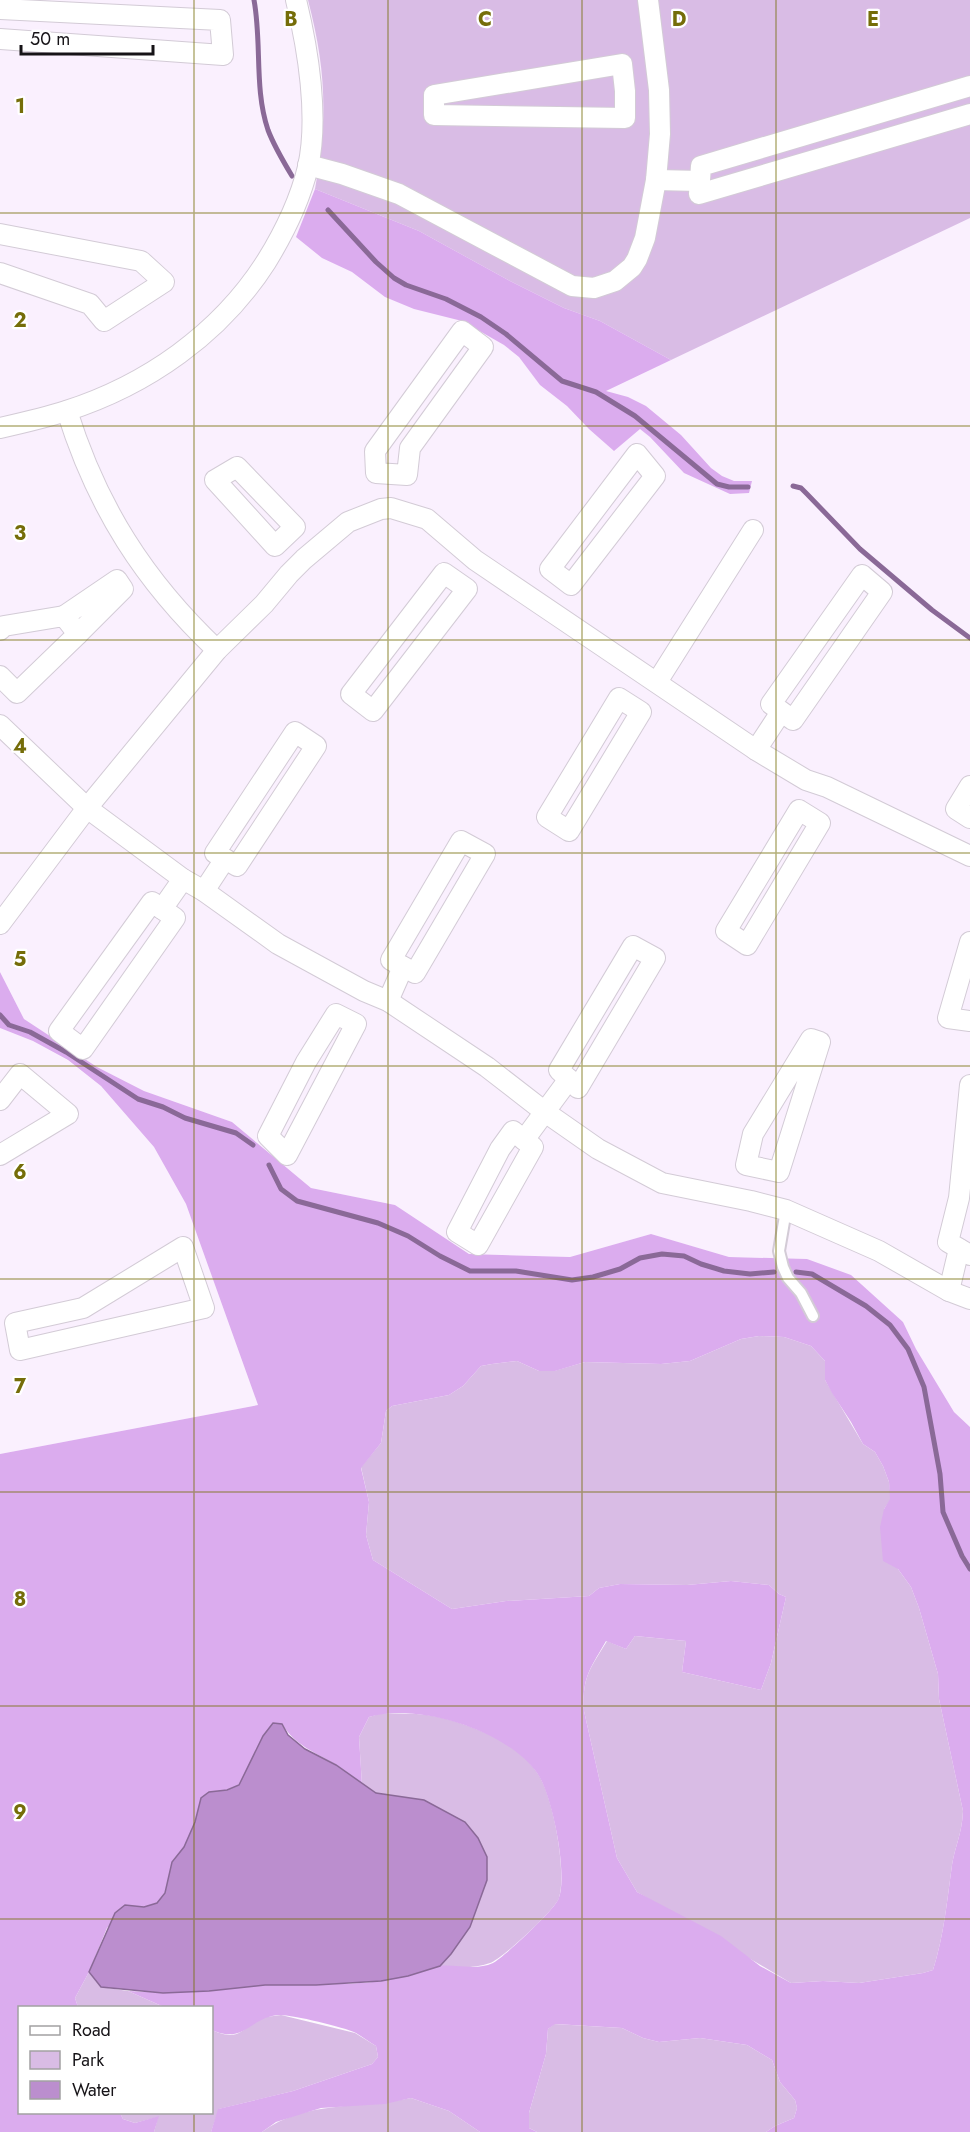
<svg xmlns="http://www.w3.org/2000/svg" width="970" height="2132" font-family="Jost,sans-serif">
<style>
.built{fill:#faf0fe}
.green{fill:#d9bce5}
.forest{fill:#dbacee;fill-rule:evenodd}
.water{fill:#bb8ece;stroke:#8a6997;stroke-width:1.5}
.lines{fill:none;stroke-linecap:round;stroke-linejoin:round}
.stream{stroke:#8a6997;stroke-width:5}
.service-casing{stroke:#d3cbd6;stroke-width:14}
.minor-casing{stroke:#d3cbd6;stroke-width:22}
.service{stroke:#fff;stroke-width:10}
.minor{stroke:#fff;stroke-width:20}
.grid{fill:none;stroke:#756d09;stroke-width:1.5;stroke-opacity:0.55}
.grid-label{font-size:20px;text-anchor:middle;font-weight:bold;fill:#756d09;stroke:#fff;stroke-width:4.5;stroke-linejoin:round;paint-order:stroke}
</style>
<rect width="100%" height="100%" fill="#fdfafe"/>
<!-- built -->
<g class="built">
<polygon points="0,0 970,0 970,1427 954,1412 916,1349 903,1322 807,1259 729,1257 651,1234 570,1257 469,1254 395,1205 311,1188 232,1122 144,1091 97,1067 24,1019 0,972"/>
<polygon points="0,1028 33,1041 67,1060 101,1086 154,1147 186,1204 258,1405 0,1454"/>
</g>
<!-- green -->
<g class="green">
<path d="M308 0H970V218L671 360 600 321 564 308 510 281 419 231 315 189C328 118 326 69 308 0Z"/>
<path d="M759 1336 784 1337 811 1346 825 1361V1380L863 1444 875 1452 883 1466 889 1482 891 1499 884 1509 898 1569 911 1587 919 1608 938 1674 939 1699 963 1811C962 1834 955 1846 952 1865 947 1901 944 1935 933 1970L923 1973 859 1983 823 1981 791 1983 637 1892 617 1858 584 1711C582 1677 590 1669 607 1641L626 1649 635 1636 686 1641 682 1672 761 1690 771 1663 786 1597 779 1594 769 1585 731 1581 687 1585 620 1584 599 1588 589 1596 506 1601 452 1609 373 1560 366 1535 369 1502 361 1467 381 1443 386 1411 392 1406 449 1395 463 1386 481 1366 492 1364 517 1361 539 1371H554L585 1362 661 1364 690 1361 741 1339Z"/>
<path d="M382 1713C397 1714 413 1713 427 1715 452 1718 497 1735 516 1750 524 1756 533 1766 538 1774 553 1796 567 1872 559 1898 556 1909 501 1960 490 1963 474 1969 456 1967 440 1966L451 1954 424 1800 376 1793 362 1785 359 1737 369 1717Z"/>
<polygon points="89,1972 101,1987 128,1991 164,2007 78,2007 75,1998"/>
<path d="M281 2015 355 2033 376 2046 378 2057 372 2064 293 2091 219 2109 211 2132H154L158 2117 135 2123 123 2119 120 2113 212 2112V2030C242 2044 242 2025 266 2017 271 2016 276 2016 281 2015Z"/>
<polygon points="554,2024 622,2028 643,2038 659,2042 700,2038 747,2045 772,2060 780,2082 795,2100 797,2108 794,2118 775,2126 766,2132 537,2132 529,2128 529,2113 546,2054 548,2029"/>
<path d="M411 2098 449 2111 480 2132H262C305 2100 361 2109 411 2098Z"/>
</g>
<!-- forest -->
<g class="forest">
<polygon points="315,189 419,231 510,281 564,308 600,321 671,360 606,391 628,397 646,406 681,435 711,468 722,476 734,481 752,481 749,493 730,494 684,473 650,437 640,429 614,451 589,429 567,406 540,385 519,357 504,345 462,321 414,309 385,297 352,272 322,258 296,237"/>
<path d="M0 972 24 1019 97 1067 144 1091 232 1122 311 1188 395 1205 469 1254 570 1257 651 1234 729 1257 807 1259 851 1275 903 1322 916 1349 954 1412 970 1427V2132H766L775 2126 794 2118 797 2108 795 2100 780 2082 772 2060 747 2045 700 2038 659 2042 643 2038 622 2028 555 2024 548 2029 546 2054 529 2113V2128L537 2132H480L449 2111 411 2098 385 2104 321 2108 276 2122 262 2132H211L218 2109 293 2091 372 2064 378 2057 376 2046C369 2042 363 2037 356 2033 344 2027 293 2015 280 2015 250 2016 245 2045 212 2030V2008L164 2007 128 1991C175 1994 217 1987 264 1985 303 1983 343 1986 382 1981 401 1978 420 1969 439 1966 456 1964 476 1971 493 1963 504 1957 552 1912 558 1900 569 1878 552 1793 537 1773 508 1731 418 1702 369 1717L359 1737 362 1785C353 1778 345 1770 335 1764 314 1752 295 1745 282 1724L249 1767 239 1785 227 1790 209 1792 201 1798 195 1822 184 1847 172 1862 165 1893 157 1903 144 1907 125 1905 107 1928 89 1972 75 1998 78 2007 20 2008V2112L120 2113 123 2119 135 2123 159 2116 154 2132H0V1454L258 1405 186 1204 154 1147 101 1086 68 1060 33 1041 0 1028ZM759 1336 784 1337 811 1346 825 1361V1380L832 1393 851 1422 863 1444 875 1452 883 1466 889 1482 890 1499 884 1509 880 1527 883 1561 898 1569 911 1587 919 1608 938 1674 939 1699 963 1811C962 1834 955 1846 952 1865 947 1901 944 1935 933 1970L923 1973 859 1983 823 1981 791 1983 760 1966 721 1936 637 1892 617 1858 584 1711C582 1677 590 1669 606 1641L626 1649 635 1636 686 1641 682 1672 761 1690 771 1663 786 1597 779 1594 769 1585 731 1581 687 1585 620 1584 599 1588 589 1596 506 1601 452 1609 373 1560 366 1535 369 1502 361 1468 381 1443 386 1411 392 1406 449 1395 463 1386 481 1366 492 1364 517 1361 539 1371H555L585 1362 661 1364 690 1361 741 1339Z"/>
</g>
<!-- water -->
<polygon class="water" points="273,1723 282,1724 288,1735 305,1749 336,1765 376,1793 424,1800 465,1822 478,1838 487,1857 487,1880 470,1927 451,1954 440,1966 408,1976 381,1981 316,1985 265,1985 209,1991 163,1993 101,1987 89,1972 115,1913 125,1905 144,1907 157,1903 165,1893 172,1862 184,1847 195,1822 201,1798 209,1792 227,1790 239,1785 263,1736"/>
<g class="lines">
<!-- stream -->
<g class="stream">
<path d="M254 0C262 43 254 89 268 130 274 146 283 161 292 176"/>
<polyline points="328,210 376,262 394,278 406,285 446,299 481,317 506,334 562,381 596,392 635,416 717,484 729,487 748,487"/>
<polyline points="793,486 801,488 807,494 860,549 932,610 970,638"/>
<polyline points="0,1015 9,1025 30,1032 66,1052 138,1099 163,1107 185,1118 236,1133 253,1145"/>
<polyline points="269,1165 281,1189 297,1201 378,1223 408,1236 440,1256 470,1271 516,1271 572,1280 593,1277 620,1269 640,1258 662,1254 684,1256 701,1264 724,1271 750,1274 774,1272"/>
<polyline points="796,1272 812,1274 866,1306 890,1325 908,1349 924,1387 940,1474 943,1512 962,1556 970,1569"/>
</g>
<!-- service casing -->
<g class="service-casing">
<polyline id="service" points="786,1210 779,1251 783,1267 788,1278 801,1293 813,1316"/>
</g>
<!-- minor casing -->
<g class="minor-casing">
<g id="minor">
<polyline points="0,9 220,20 223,55 0,39"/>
<polygon points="622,64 625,91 625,118 434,115 434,95"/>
<polyline points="970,86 701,166 699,194 970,114"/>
<polyline points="308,165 342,174 399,194 572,286 594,288 615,281 632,267 637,259 645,238 656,180 660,134 659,90 648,0"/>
<polyline points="656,180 700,181"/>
<polyline points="0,234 141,261 164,282 104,321 90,304 0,273"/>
<polygon points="462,331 483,347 410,448 407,475 376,473 375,451"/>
<path d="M67 411C97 507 144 581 217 650"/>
<path d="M0 428C22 423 44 418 66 411 147 385 220 334 266 262 284 233 300 200 308 167 319 117 308 49 296 0"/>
<polygon points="637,454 655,476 571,585 550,569"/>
<polygon points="237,467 295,527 275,546 215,480"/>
<polygon points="444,573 467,589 373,711 351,694"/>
<polygon points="862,575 882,592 793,720 771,704"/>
<polyline points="64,616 117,580 123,589 78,634"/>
<polyline points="0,630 4,626 64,616 78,634 17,693 0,676"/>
<polyline points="657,682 753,530"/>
<polygon points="619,698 641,712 569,831 547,817"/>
<polyline points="0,725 87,808 183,879 204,891 278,944 364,991 388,1001 487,1067 545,1112 598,1149 662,1183 751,1201 786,1210 879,1251 949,1291 970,1299"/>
<polygon points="295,732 316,746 237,866 215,853"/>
<polyline points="756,750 781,712"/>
<polyline points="970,786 956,809 970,818"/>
<polygon points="799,810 820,823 747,945 726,931"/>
<polygon points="461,841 485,854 415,973 391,960"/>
<polyline points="204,891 225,859"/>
<polygon points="152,902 175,918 83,1049 59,1031"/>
<polyline points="162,909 183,879"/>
<polyline points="0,924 87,808 217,650 264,604 289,574 304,559 348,522 381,509 391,508 427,519 475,560 756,750 806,780 827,787 970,856"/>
<polyline points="970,942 948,1018 970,1021"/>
<polygon points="633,946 655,958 578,1088 559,1070"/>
<polyline points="388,1001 403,967"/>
<polygon points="336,1014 356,1024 287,1155 268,1136 306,1062"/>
<polygon points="811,1039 820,1042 779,1172 746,1165 753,1134"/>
<polyline points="970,1085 959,1198 948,1242 970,1255"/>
<polyline points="0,1100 20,1074 68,1114 0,1155"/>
<polygon points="513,1131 533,1147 478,1245 457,1232 500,1149"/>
<polyline points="524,1140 569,1079"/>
<polygon points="183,1247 204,1308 20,1350 15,1323 83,1308"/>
<polyline points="949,1291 959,1249"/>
</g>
</g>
<!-- service -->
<use href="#service" class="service"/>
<!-- minor -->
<use href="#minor" class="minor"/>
</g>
<!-- grid -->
<path class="grid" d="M194 0V2008M388 0V2132M582 0V2132M776 0V2132M0 213H970M0 426H970M0 640H970M0 853H970M0 1066H970M0 1279H970M0 1492H970M0 1706H970M0 1919H970M194 2112V2132"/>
<g class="grid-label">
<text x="291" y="26">B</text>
<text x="485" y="26">C</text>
<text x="679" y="26">D</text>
<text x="873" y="26">E</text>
<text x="20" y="113">1</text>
<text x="20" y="327">2</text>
<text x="20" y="540">3</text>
<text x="20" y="753">4</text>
<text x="20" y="966">5</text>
<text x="20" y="1179">6</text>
<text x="20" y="1393">7</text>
<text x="20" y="1606">8</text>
<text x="20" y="1819">9</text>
</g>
<!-- legend -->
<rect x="18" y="2006" width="195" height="108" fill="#ffffff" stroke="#a2a1a2" stroke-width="1.5"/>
<rect x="30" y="2026" width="30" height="9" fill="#ffffff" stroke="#a2a1a2" stroke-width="1.5"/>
<text x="72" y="2036" font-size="18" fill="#161317">Road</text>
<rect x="30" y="2051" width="30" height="18" fill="#d9bce5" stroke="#a2a1a2" stroke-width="1.5"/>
<text x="72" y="2066" font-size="18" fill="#161317">Park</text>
<rect x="30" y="2081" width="30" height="18" fill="#bb8ece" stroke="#a2a1a2" stroke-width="1.5"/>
<text x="72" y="2096" font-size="18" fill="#161317">Water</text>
<!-- scale -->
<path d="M21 45v9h132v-9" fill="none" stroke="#161317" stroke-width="3"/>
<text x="30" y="45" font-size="18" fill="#161317" stroke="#ffffff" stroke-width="4.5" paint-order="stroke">50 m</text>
</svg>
